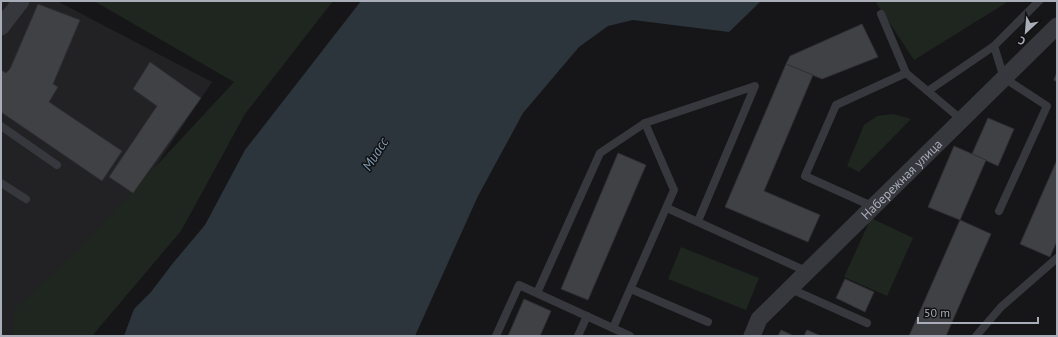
<svg xmlns="http://www.w3.org/2000/svg" width="1058" height="337" font-family="'PT Sans',sans-serif">
<style>
.built{fill:#222225}
.green{fill:#1e261f}
.water{fill:#2c353c}
.building{fill:#404145;stroke:#303034}
.lines{fill:none;stroke-linecap:round;stroke-linejoin:round}
.service{stroke:#37383d;stroke-width:8}
.minor{stroke:#37383d;stroke-width:17}
.labels{text-anchor:middle;stroke-width:3;stroke-linejoin:round;paint-order:stroke}
.street-label{font-size:13px;fill:#a8adb8;stroke:#111113}
.water-label{font-size:14px;font-style:italic;fill:#7f9bb3;stroke:#111113}
</style>
<rect width="100%" height="100%" fill="#161618"/>
<!-- built -->
<polygon class="built" points="1,1 57,1 212,82 42,336 1,336"/>
<!-- green -->
<g class="green">
<polygon points="94,1 333,1 245,114 181,231 92,336 13,336 14,310 78,250 234,82"/>
<polygon points="875,1 1009,1 914,60"/>
<polygon points="893,114 911,119 859,172 847,166 864,125 877,116"/>
<polygon points="871,218 913,238 887,296 844,277"/>
<polygon points="681,247 759,278 746,310 668,279"/>
</g>
<!-- water -->
<polygon class="water" points="361,1 761,1 729,32 633,20 608,26 579,47 523,113 478,196 415,336 124,336 134,309 151,292 173,263 205,225 245,150"/>
<!-- building -->
<g class="building">
<polygon points="38,4 80,20 53,84 58,87 49,102 122,151 102,181 1,112 1,70 6,73 10,69"/>
<polygon points="862,24 878,57 822,79 786,64 790,56"/>
<polygon points="150,62 201,98 133,193 109,177 157,106 133,89"/>
<polygon points="786,64 813,75 764,191 820,215 808,242 725,207"/>
<polygon points="1057,72 1057,82 1054,80"/>
<polygon points="988,118 1014,129 998,166 972,154"/>
<polygon points="954,146 986,160 960,220 928,207"/>
<polygon points="618,153 646,165 588,300 561,289"/>
<polygon points="1057,160 1057,241 1050,257 1020,244"/>
<polygon points="960,220 991,234 966,290 946,336 909,336"/>
<polygon points="845,279 874,292 865,312 836,298"/>
<polygon points="524,299 551,311 540,336 508,336"/>
<polygon points="781,330 794,336 778,336"/>
<polygon points="807,330 821,336 804,336"/>
</g>
<g class="lines">
<!-- service -->
<g class="service">
<polyline points="881,14 906,73 962,120"/>
<polyline points="994,46 1004,78 1047,106 999,211"/>
<polyline points="928,91 994,46 1039,1"/>
<polyline points="1,126 57,165"/>
<polyline points="1,183 26,199"/>
<polyline points="874,207 805,176 836,105 906,73"/>
<polyline points="667,208 808,272"/>
<polyline points="631,289 708,322"/>
<polyline points="791,289 867,323"/>
<polyline points="537,293 600,153 645,123 755,86 698,221"/>
<polyline points="613,328 674,190 645,123"/>
<polyline points="496,336 519,285 630,336"/>
<polyline points="578,336 587,316"/>
<polyline points="976,336 1001,307 1057,258"/>
</g>
<!-- minor -->
<g class="minor">
<polyline points="1,27 21,1"/>
<path id="s1" d="M752 336 759 319 1057 26"/>
</g>
</g>
<g class="labels">
<!-- street labels -->
<g class="street-label">
<text dy="5" stroke="none"><textPath href="#s1" startOffset="218">Набережная улица</textPath></text>
</g>
<!-- water labels -->
<g class="water-label">
<text transform="translate(375 154) rotate(-58)" y="5">Миасс</text>
</g>
</g>
<!-- border -->
<rect width="1058" height="337" fill="none" stroke="#a8adb8" stroke-width="4"/>
<!-- north arrow -->
<g transform="translate(1026 32) rotate(206)" stroke="#111113" stroke-width="3" paint-order="stroke">
<path d="M0-3L7 15L0 10L-7 15Z" fill="#a8adb8"/>
<text y="-6" font-size="11" font-weight="bold" text-anchor="middle" fill="#a8adb8">С</text>
</g>
<!-- scale -->
<path d="M918 317v6h120v-6" fill="none" stroke="#a8adb8" stroke-width="2"/>
<text x="924" y="317" font-size="12" fill="#a8adb8" stroke="#111113" stroke-width="3" paint-order="stroke">50 m</text>
</svg>
